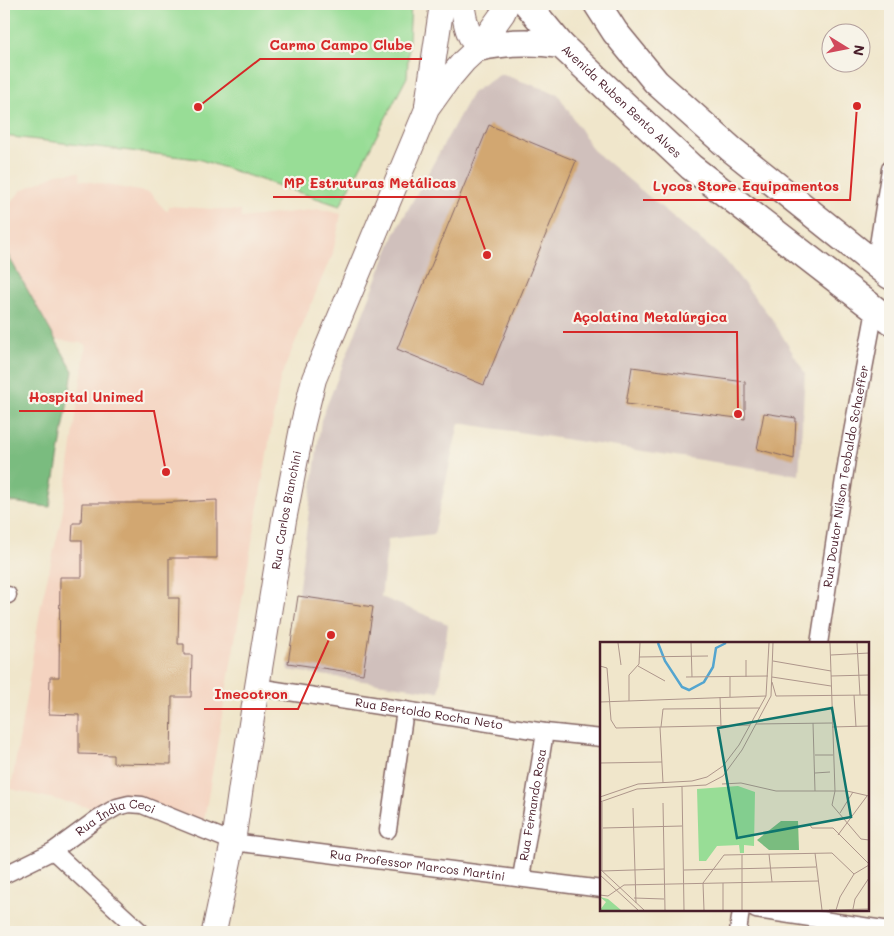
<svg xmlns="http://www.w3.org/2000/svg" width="894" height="936" font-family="Mali,sans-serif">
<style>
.built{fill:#f4d3c0}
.industrial{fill:#d0c0bc}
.green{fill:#98dd96;stroke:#717e60}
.forest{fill:#7abc7f;stroke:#626e55}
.building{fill:#d2a771}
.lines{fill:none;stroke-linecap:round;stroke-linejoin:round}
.street-casing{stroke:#846563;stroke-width:19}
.secondary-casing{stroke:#846563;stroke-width:26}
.primary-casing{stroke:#846563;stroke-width:29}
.street{stroke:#fff;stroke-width:16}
.secondary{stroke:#fff;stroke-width:24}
.primary{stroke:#fff;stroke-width:26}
.labels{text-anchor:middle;stroke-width:4.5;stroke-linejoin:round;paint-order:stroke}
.street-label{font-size:12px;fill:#4a1f2b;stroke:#f7f3e8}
.inset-river{fill:none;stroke:#54a5cf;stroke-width:2.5}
.inset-road{fill:none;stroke:#ae968b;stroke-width:1}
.view{fill:#0f766e;fill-opacity:0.15;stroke:#0f766e;stroke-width:2.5}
.inset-edge{fill:none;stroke:#4a1f2b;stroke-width:2.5}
.leader{fill:none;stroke:#d62828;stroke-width:2}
.callout-dot{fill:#d62828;stroke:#f7f3e8;stroke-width:2}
.callout-label{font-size:14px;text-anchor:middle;font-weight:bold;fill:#d62828;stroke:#f7f3e8;stroke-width:4.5;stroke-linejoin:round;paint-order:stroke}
</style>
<rect width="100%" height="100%" fill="#f7f3e8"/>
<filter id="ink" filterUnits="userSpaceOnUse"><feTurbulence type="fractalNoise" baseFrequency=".02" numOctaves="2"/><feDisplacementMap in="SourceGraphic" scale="10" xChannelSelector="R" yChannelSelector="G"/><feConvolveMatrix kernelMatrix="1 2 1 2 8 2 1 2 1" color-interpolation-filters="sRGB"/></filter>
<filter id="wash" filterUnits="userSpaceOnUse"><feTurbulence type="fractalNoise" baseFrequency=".0096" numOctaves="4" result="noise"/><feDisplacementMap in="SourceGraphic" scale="20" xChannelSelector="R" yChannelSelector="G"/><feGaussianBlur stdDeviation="1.12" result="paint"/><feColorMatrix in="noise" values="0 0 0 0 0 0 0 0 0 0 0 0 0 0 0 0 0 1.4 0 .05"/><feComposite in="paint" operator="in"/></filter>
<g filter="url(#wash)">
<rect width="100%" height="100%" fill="#f0e6cb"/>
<!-- built -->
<polygon class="built" points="79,172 80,180 150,193 165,210 168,211 169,206 241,211 241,218 319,209 341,214 332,257 329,261 280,379 204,820 119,796 92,808 11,789 41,605 62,516 86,344 32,336 4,314 4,210 22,190 57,174"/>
<!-- industrial -->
<polygon class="industrial" points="501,74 558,94 593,150 725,260 772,319 805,373 799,475 459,423 434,534 388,539 381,597 448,624 439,692 288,670 321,420 395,233 472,93"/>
<!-- green -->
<polygon class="green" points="4,4 411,4 407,77 340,206 198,159 4,136"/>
<!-- forest -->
<polygon class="forest" points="4,248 73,371 50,507 4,501"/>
<g id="blocks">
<!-- building -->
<g class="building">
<polygon points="489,125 576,161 484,385 397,349"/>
<polygon points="632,367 745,382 745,419 626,404"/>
<polygon points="764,413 796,418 794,459 757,449"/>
<polygon points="217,500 217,558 169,558 169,598 179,598 178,644 184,644 184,655 192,655 191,697 172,697 171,764 113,763 113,755 79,754 79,715 49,714 50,677 59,677 60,577 82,577 82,540 72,540 73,523 81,523 82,503 156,503"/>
<polygon points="298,596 373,607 363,674 288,663"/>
</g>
</g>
</g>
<g filter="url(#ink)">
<use href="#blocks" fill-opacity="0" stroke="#846563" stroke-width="1"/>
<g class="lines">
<!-- street casing -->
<g class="street-casing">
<g id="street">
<polyline points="875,264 890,169"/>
<polyline points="4,595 8,595"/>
<path id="s1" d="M819 644 847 459 875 310"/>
<path id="s2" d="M257 687 545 732 602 738"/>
<polyline points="388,830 405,710"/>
<polyline points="53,851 141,932"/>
<path id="s3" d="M4 875 53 851 98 818 117 807 129 804 142 805 233 842 602 889"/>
<path id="s4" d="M521 878 545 732"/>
<polyline points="756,910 890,930"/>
<polyline points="738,932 741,910"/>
</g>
</g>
<!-- secondary casing -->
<g class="secondary-casing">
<g id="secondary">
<path d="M462 4C465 20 467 36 478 48"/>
<polyline points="427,105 442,4"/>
<path id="s5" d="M214 932 233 842 241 786 284 520 303 423 314 379 427 109 447 81 464 61 478 48 503 13 507 4"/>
</g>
</g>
<!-- primary casing -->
<g class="primary-casing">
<g id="primary">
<path id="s6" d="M527 4 561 45 691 167 890 321"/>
<polyline points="597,4 615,32 656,82 731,149 890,276"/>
<path d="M478 48C507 41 532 41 561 45"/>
</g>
</g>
<!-- street -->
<use href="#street" class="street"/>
<!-- secondary -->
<use href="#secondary" class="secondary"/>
<!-- primary -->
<use href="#primary" class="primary"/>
</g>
</g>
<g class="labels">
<!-- street labels -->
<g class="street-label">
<text dy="4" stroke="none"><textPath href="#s6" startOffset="136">Avenida Ruben Bento Alves</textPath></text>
<text dy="4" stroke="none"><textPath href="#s1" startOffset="170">Rua Doutor Nílson Teobaldo Schaeffer</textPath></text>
<text dy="4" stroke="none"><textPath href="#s5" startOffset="428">Rua Carlos Bianchini</textPath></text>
<text dy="4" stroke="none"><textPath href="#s2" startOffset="174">Rua Bertoldo Rocha Neto</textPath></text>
<text dy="4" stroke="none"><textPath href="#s4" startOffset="74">Rua Fernando Rosa</textPath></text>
<text dy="4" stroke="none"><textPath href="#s3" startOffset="128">Rua Índia Ceci</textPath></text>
<text dy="4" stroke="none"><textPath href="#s3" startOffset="442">Rua Professor Marcos Martini</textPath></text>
</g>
</g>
<!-- overview -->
<g transform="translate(600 642)">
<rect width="269" height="269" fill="#f0e6cb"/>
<path d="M138 144 155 150 154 204 144 203V211H140L139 203 117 204 106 219H99L97 147ZM0 255 8 257 21 268H0L6 260Z" fill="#98dd96"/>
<path d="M181 179H198L199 208H169L157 198Z" fill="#7abc7f"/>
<path class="inset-river" d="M58 1 65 19 82 45 89 48 104 40 113 25 116 6 126 1"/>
<path class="inset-road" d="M18 1 21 23M91 1 92 35M230 1 235 149 232 163 261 197 269 198M257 1 260 53M231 13 269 11M39 15 108 14M146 18V35M173 19 231 29M0 24 7 26 11 78 16 86 150 83M38 24 65 39M231 34 269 33M86 35 168 34M130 35V55M172 35 231 44M172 40 176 54 269 53M254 53 256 85M120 55 121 85M29 59V33L39 22 40 1M0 60 166 54M213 81 215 149M156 82 232 81M60 85 63 141M61 85 63 67 160 66M232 85 269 84M215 113H233M0 115V155M0 121 62 120M215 131 230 130M122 142 141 141 176 149H247L269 154M82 145 84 268M0 155 38 142 92 139 107 135 123 124 139 103 166 54 169 1M0 160 37 147 106 143 123 134 142 108 171 54 173 1M2 160V229L64 227M63 161 65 268M33 166 36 261M240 171 253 150M209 182 212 186H233L269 222M3 186 82 184M238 193 267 154M215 211 222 268M169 212 172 240M142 213V268M0 227 44 268M84 228 216 225M0 233 38 268M123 241V268M0 253 8 254 24 243 218 239M34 256 64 257M253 267 255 257 269 236M104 268 103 241 124 213 232 211 254 232M229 268 269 267M236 268 240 255 254 232 269 223"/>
<path class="view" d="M232 66 251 175 137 196 118 86Z"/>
<rect width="269" height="269" class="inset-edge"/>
</g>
<!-- callouts -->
<path class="leader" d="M198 107L260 59H422M487 255L466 197H273M857 106L850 200H643M738 414L737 332H563M166 472L154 411H19M331 635L298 709H204"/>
<g class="callout-dot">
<circle cx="198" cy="107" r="5"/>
<circle cx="487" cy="255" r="5"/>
<circle cx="857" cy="106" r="5"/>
<circle cx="738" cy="414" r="5"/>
<circle cx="166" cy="472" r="5"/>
<circle cx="331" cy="635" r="5"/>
</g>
<g class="callout-label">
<text x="341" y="50">Carmo Campo Clube</text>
<text x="370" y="188">MP Estruturas Metálicas</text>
<text x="746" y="191">Lycos Store Equipamentos</text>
<text x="650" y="322">Açolatina Metalúrgica</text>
<text x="86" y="402">Hospital Unimed</text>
<text x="251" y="699">Imecotron</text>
</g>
<!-- margin -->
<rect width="894" height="936" fill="none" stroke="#f7f3e8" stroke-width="20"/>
<!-- north arrow -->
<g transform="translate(846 48) rotate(100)"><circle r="24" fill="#f7f3e8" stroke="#b29e9c"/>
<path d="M0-4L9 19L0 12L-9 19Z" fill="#d1495b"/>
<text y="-8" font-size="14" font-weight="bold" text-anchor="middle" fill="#4a1f2b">N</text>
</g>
</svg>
